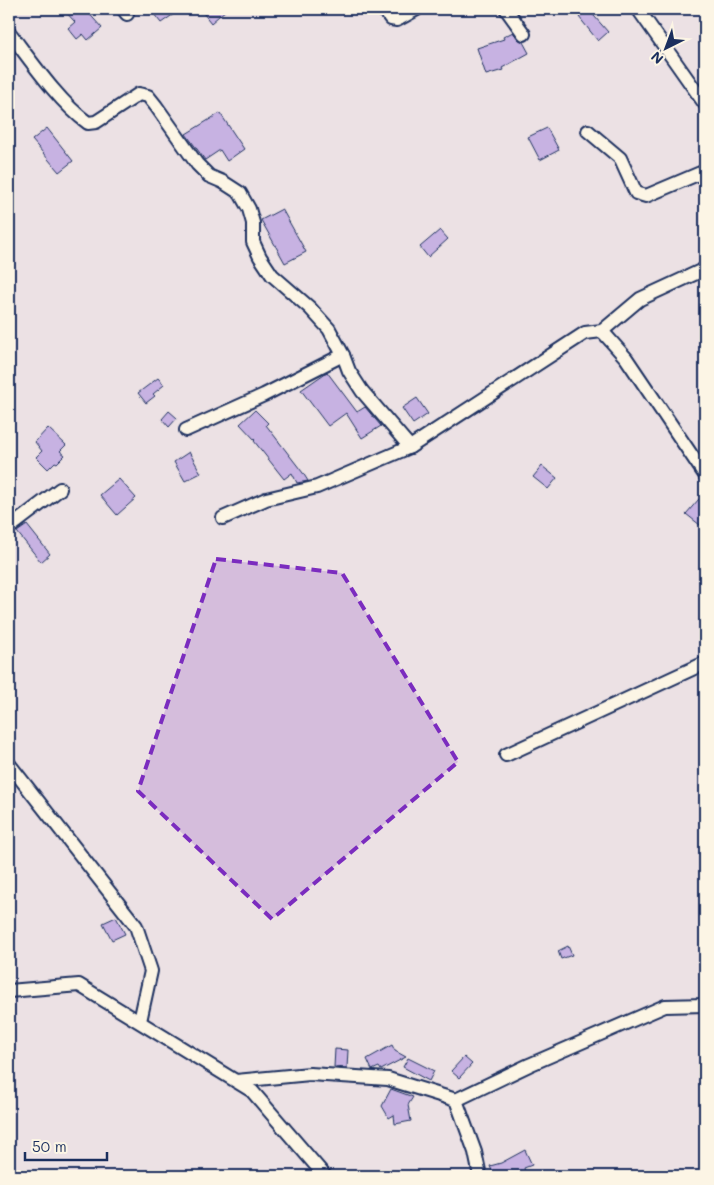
<svg xmlns="http://www.w3.org/2000/svg" width="714" height="1185" font-family="Mali,sans-serif">
<style>
.building{fill:#c7b2e2;stroke:#1b2f5e}
.lines{fill:none;stroke-linecap:round;stroke-linejoin:round}
.minor-casing{stroke:#1b2f5e;stroke-width:16}
.minor{stroke:#fcf5e5;stroke-width:12}
.marked{fill:#7b2cbf;fill-opacity:0.2;stroke:#7b2cbf;stroke-width:4;stroke-dasharray:10 6;stroke-linejoin:round}
</style>
<rect width="100%" height="100%" fill="#ece1e4"/>
<filter id="ink" filterUnits="userSpaceOnUse"><feTurbulence type="fractalNoise" baseFrequency=".02" numOctaves="2"/><feDisplacementMap in="SourceGraphic" scale="10" xChannelSelector="R" yChannelSelector="G"/><feConvolveMatrix kernelMatrix="1 2 1 2 8 2 1 2 1" color-interpolation-filters="sRGB"/></filter>
<g filter="url(#ink)">
<!-- building -->
<g class="building">
<polygon points="63,9 85,9 102,28 88,40 83,34 77,39 68,28 75,22"/>
<polygon points="150,9 181,9 161,23"/>
<polygon points="200,9 227,9 211,23"/>
<polygon points="588,9 608,32 598,41 579,17"/>
<polygon points="513,32 518,39 523,42 529,53 502,68 503,70 486,75 477,48 504,39 503,37"/>
<polygon points="220,113 244,149 227,161 220,150 205,160 186,134"/>
<polygon points="47,128 73,161 59,172 32,140"/>
<polygon points="547,128 559,150 540,160 528,137"/>
<polygon points="282,209 306,252 285,263 261,220"/>
<polygon points="440,230 448,239 428,257 420,247"/>
<polygon points="327,372 357,412 365,407 381,426 362,438 346,413 328,426 301,390"/>
<polygon points="158,378 164,385 153,394 155,396 146,403 138,393"/>
<polygon points="417,398 428,414 413,424 402,408"/>
<polygon points="255,410 268,423 266,425 303,473 308,481 297,483 292,473 284,479 254,441 255,440 240,424"/>
<polygon points="169,411 177,418 169,427 162,419"/>
<polygon points="48,428 66,445 60,451 65,455 57,463 55,462 48,469 36,457 42,451 35,442"/>
<polygon points="189,452 201,473 185,481 174,462"/>
<polygon points="542,466 557,478 548,489 533,477"/>
<polygon points="119,479 136,498 117,515 100,495"/>
<polygon points="699,499 705,504 705,519 700,525 686,514"/>
<polygon points="27,525 50,554 41,562 17,532"/>
<polygon points="116,917 125,934 112,940 103,923"/>
<polygon points="568,946 572,955 561,959 558,951"/>
<polygon points="392,1045 395,1051 406,1057 381,1070 379,1067 372,1070 367,1059"/>
<polygon points="335,1049 348,1050 347,1068 334,1067"/>
<polygon points="464,1057 472,1064 459,1078 451,1071"/>
<polygon points="408,1058 434,1071 429,1081 403,1067"/>
<polygon points="391,1089 413,1097 408,1105 411,1121 395,1124 394,1115 389,1118 382,1106"/>
<polygon points="525,1150 532,1165 524,1168 526,1176 494,1176 490,1166 501,1163"/>
</g>
<g class="lines">
<!-- minor casing -->
<g class="minor-casing">
<g id="minor">
<polyline points="123,9 127,14"/>
<polyline points="383,9 391,19 397,20 417,9"/>
<polyline points="506,9 524,34"/>
<polyline points="638,9 705,104"/>
<path d="M9 32C31 61 59 102 88 123L96 122 139 94 148 96 156 106 197 164 209 176 223 182 240 193 249 209 253 223V242L260 257 272 275 310 308 329 329 343 355 349 371 362 391 410 447"/>
<polyline points="588,131 620,158 636,193 646,196 705,171"/>
<polyline points="602,331 640,299 705,269"/>
<polyline points="186,430 264,395 343,355"/>
<polyline points="223,518 266,499 317,487 410,447 585,333 602,331 626,358 705,475"/>
<polyline points="9,528 60,489"/>
<polyline points="506,755 705,663"/>
<polyline points="9,764 136,926 151,971 140,1021"/>
<polyline points="9,991 79,985 252,1091 325,1176"/>
<polyline points="236,1081 310,1074 388,1079 456,1100"/>
<polyline points="480,1176 475,1152 456,1100 529,1065 665,1006 705,1005"/>
</g>
</g>
<!-- minor -->
<use href="#minor" class="minor"/>
</g>
</g>
<!-- marked area -->
<path class="marked" d="M216 559 342 573 458 762 272 919 138 791Z"/>
<!-- margin -->
<rect width="714" height="1185" fill="none" stroke="#fcf5e5" stroke-width="30"/>
<rect x="15" y="15" width="684" height="1155" fill="none" stroke="#1b2f5e" stroke-width="2" filter="url(#ink)"/>
<!-- north arrow -->
<g transform="translate(666 48) rotate(222)" stroke="#fcf5e5" stroke-width="4" paint-order="stroke">
<path d="M0-4L9 19L0 12L-9 19Z" fill="#1b2f5e"/>
<text y="-8" font-size="14" font-weight="bold" text-anchor="middle" fill="#1b2f5e">N</text>
</g>
<!-- scale -->
<path d="M25 1152v8h82v-8" fill="none" stroke="#1b2f5e" stroke-width="2.5"/>
<text x="32" y="1152" font-size="15" fill="#1b2f5e" stroke="#fcf5e5" stroke-width="4" paint-order="stroke">50 m</text>
</svg>
